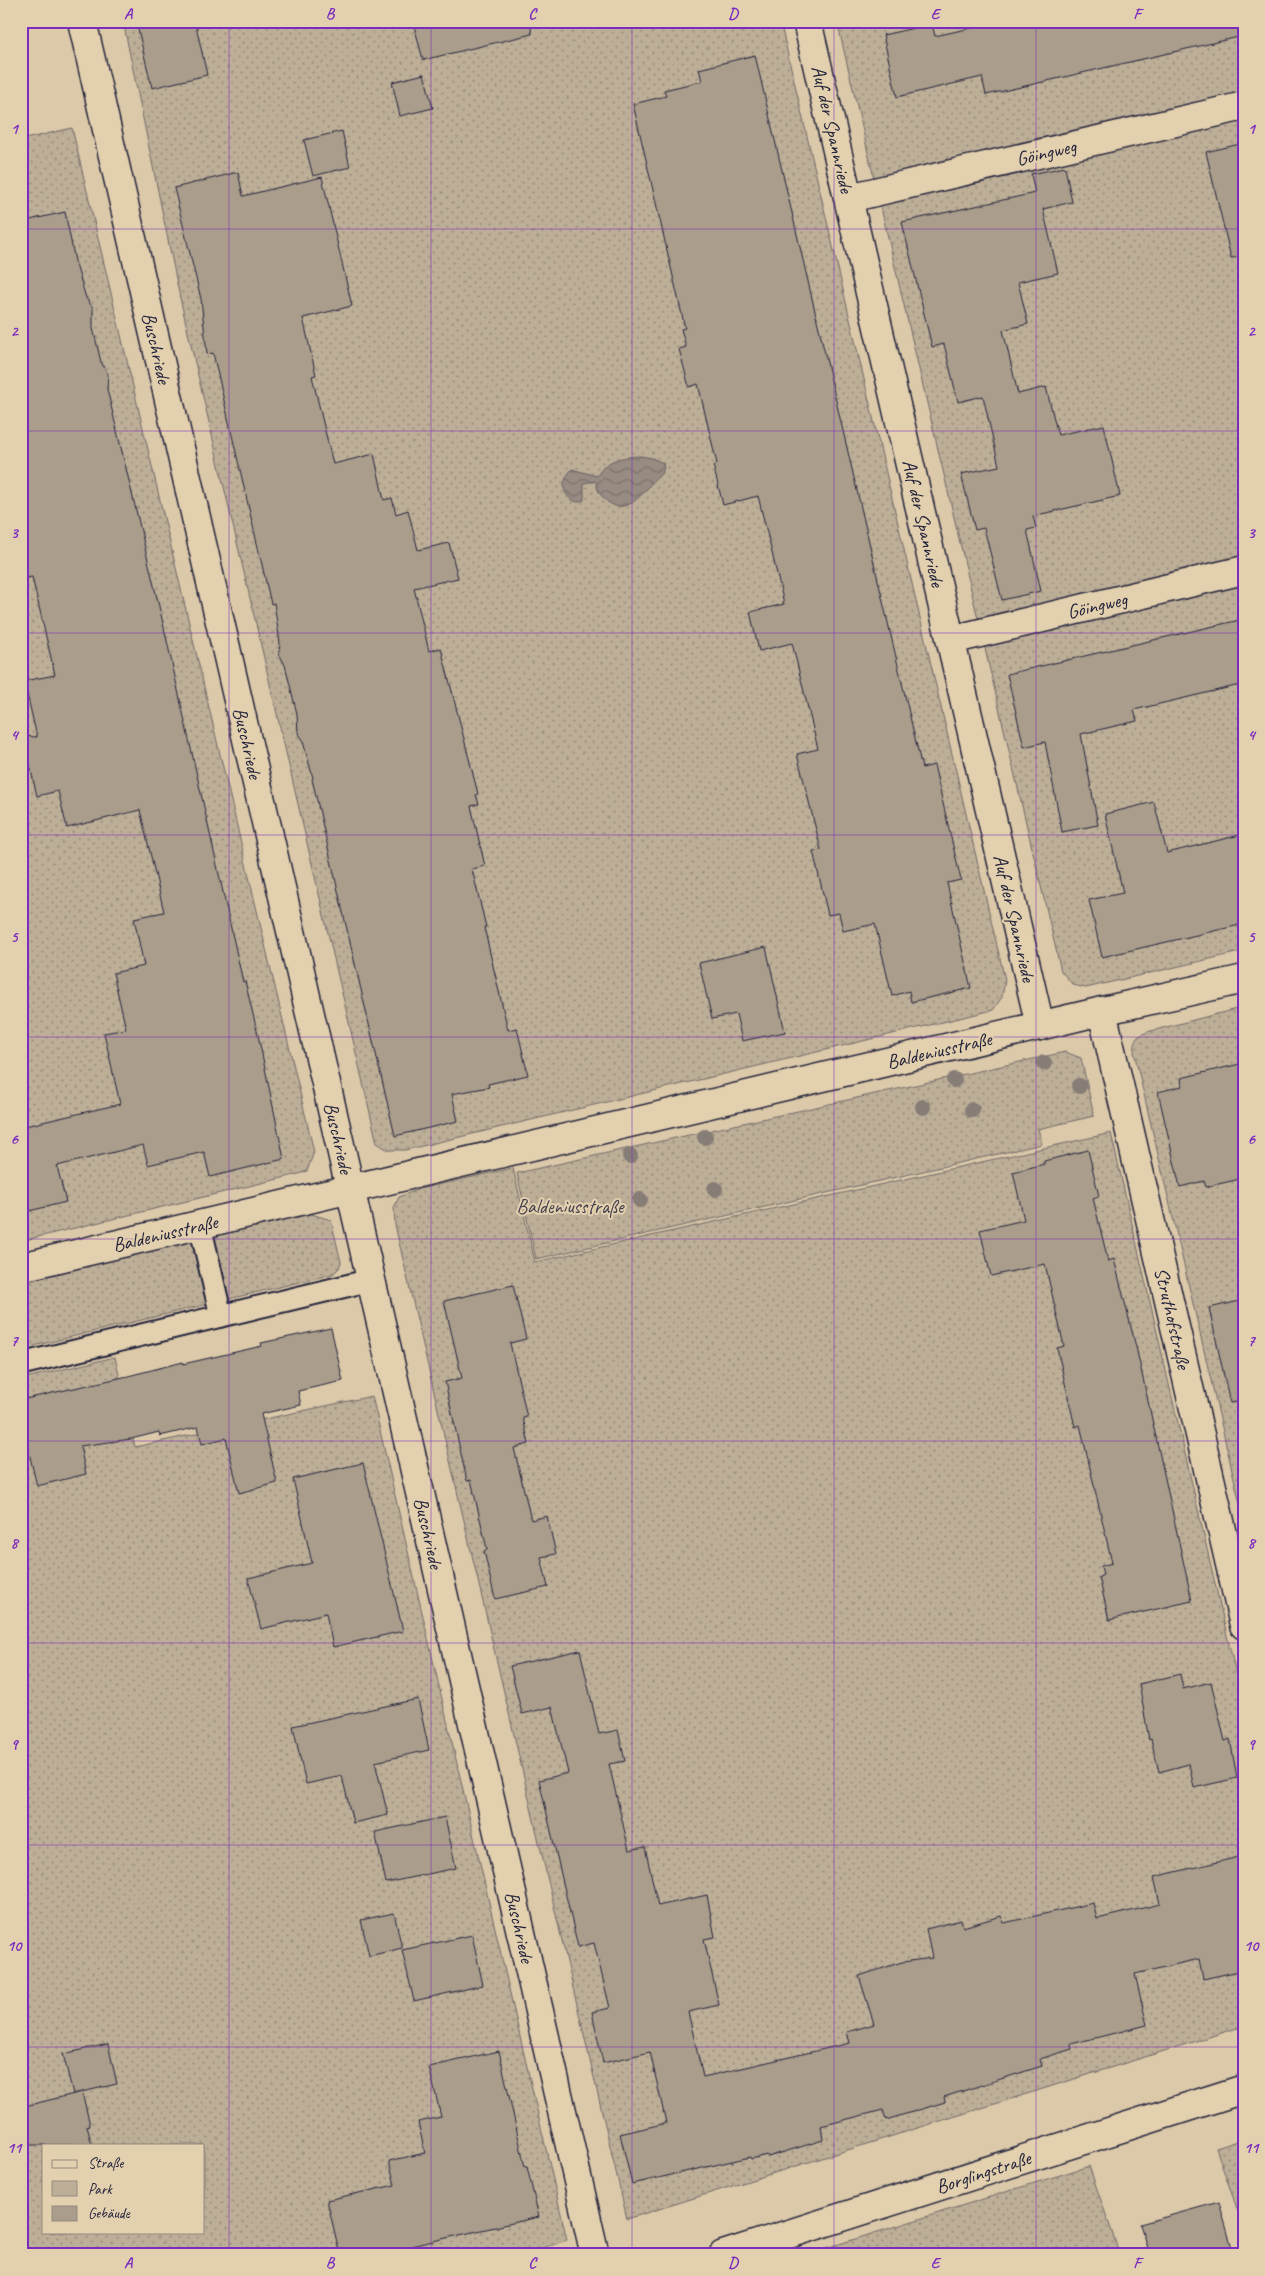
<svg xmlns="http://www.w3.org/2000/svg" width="1265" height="2276" font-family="Caveat,sans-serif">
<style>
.green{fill:url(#green-dots);stroke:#706869;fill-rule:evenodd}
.water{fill:url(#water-waves);stroke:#686166}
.building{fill:#aa9d8c;stroke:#22223b}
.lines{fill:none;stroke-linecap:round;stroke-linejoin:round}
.lane-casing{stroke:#22223b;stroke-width:25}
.street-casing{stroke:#22223b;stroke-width:31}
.secondary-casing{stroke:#22223b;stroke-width:31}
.lane{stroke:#e3d0ae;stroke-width:21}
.street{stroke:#e3d0ae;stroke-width:28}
.secondary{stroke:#e3d0ae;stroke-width:28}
.tree{fill:#867d76}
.grid{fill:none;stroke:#7b2cbf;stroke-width:1;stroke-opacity:0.55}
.labels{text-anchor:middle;stroke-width:4;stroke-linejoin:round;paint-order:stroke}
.street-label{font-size:20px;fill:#22223b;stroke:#e3d0ae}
.park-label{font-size:20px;fill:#413e4d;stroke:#e3d0ae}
.neatline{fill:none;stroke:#7b2cbf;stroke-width:2}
.grid-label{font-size:16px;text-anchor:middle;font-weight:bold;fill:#7b2cbf}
</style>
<defs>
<pattern id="green-dots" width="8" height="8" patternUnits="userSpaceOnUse" patternTransform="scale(1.25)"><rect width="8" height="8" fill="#bdae97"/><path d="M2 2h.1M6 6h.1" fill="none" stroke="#998d7c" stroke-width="1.8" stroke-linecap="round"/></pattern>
<pattern id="water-waves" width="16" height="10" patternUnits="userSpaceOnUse" patternTransform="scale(1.25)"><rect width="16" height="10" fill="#978b82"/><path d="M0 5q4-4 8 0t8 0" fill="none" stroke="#7b716c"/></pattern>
</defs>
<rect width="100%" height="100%" fill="#dbc9a9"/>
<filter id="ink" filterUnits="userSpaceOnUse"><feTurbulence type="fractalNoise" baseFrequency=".02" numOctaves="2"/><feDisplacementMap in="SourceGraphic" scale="10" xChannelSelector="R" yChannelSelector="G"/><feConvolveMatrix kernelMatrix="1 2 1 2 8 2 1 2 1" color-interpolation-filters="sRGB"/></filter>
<g filter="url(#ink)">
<!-- green -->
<g class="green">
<polygon points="123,21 780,21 1005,980 1002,997 993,1010 405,1150 388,1150 377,1143 180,298"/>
<polygon points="837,21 1244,21 1244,951 1086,988 1073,985 1061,971"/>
<polygon points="72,128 314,1152 307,1171 299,1174 21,1241 21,140"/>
<polygon points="1244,1007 1244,1521 1134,1052 1136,1038 1147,1032"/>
<polygon points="1065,1052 1081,1058 1094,1116 1038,1129 1042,1144 536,1259 517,1173"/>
<polygon points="1111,1133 1244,1709 1244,2026 627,2219 395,1225 394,1208 399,1197 419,1189 513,1168 535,1262"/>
<polygon points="308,1213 331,1220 341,1262 339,1268 333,1274 21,1349 21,1282"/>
<path d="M115 1357 135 1447 372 1396 567 2240 521 2255H21V1379ZM44 2145H204V2232H44Z"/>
<polygon points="1244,2139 1244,2229 1216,2148"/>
<polygon points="1089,2166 1120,2255 804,2255"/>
</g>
<!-- water -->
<path class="water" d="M640 456 652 458 663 463C666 474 658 475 652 482 638 502 617 520 599 492 597 488 597 484 595 481L584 483V500L577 502C559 495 562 480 572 469L597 476C607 459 621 457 640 456Z"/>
<!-- building -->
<g class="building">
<polygon points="136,21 195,21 207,75 152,88"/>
<polygon points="413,21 530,21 532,34 423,60"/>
<polygon points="1003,21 1241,21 1243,36 986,95 982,77 897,97 883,35 932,24 935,36"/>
<polygon points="755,55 922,768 934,765 961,880 947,883 971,988 911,1002 909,991 892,996 875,924 843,931 839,913 828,915 813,851 821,850 797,754 818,749 792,643 759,651 750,612 784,604 772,553 758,496 723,505 713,465 717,464 698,384 689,387 679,349 686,347 681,329 685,328 633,104 666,96 664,90 702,81 699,69"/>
<polygon points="424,74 433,108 400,116 392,82"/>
<polygon points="342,131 350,167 313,176 304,140"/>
<polygon points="1244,143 1244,257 1231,258 1206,152"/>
<polygon points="1065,167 1072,202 1043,209 1058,273 1018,282 1028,324 1003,330 1018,394 1046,387 1058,435 1104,425 1120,496 1033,516 1036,528 1027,530 1041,591 1002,600 984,528 975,530 961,474 999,466 983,396 958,402 944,344 932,347 902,222 1035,193 1031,174"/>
<polygon points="238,172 243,196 322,177 352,306 303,318 316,375 312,376 333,464 374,454 384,500 392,498 396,514 408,510 418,550 449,543 458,578 414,588 429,651 441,648 478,794 476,795 479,804 471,806 485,866 472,869 486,927 484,927 508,1030 517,1028 528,1075 488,1084 489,1087 452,1094 458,1121 395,1136 312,779 313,778 302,738 298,733 297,714 285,665 279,654 280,643 274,603 271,604 213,353 207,354 201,299 174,188"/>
<polygon points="65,212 75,261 86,298 93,308 93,328 101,362 108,374 107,389 163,623 243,982 245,981 258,1035 284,1159 210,1177 204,1152 148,1165 143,1145 57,1166 66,1202 21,1213 21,1127 120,1104 104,1033 126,1029 113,973 144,966 134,918 164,912 140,810 67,828 58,791 37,796 23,736 37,737 24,681 55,675 32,577 26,578 21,556 21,222"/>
<polygon points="1244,619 1244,684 1134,710 1137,721 1081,734 1098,825 1062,832 1045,742 1024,747 1007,674"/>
<polygon points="1154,802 1167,853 1244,834 1244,924 1102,957 1089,900 1123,893 1105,814"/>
<polygon points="766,947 785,1032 742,1041 736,1014 712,1019 699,963"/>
<polygon points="1244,1063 1244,1178 1206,1187 1204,1181 1180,1187 1158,1092 1182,1086 1181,1078"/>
<polygon points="1088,1150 1099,1196 1093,1198 1108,1261 1114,1259 1137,1351 1192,1601 1109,1620 1099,1577 1103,1575 1101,1566 1112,1563 1080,1425 1075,1427 1057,1348 1064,1346 1045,1264 991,1276 980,1230 1024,1220 1013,1172 1044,1164 1044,1161"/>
<polygon points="513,1285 526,1339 510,1343 527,1417 523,1418 529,1444 514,1448 531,1520 547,1516 556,1554 541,1557 548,1587 495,1599 484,1551 487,1549 471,1480 467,1481 445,1382 462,1378 444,1301"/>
<polygon points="1244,1300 1244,1401 1230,1403 1209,1308"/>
<polygon points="331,1328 343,1381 298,1391 301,1405 261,1414 277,1483 239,1493 226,1438 202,1444 198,1427 160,1436 159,1432 131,1439 80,1446 86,1474 37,1486 21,1419 21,1400 128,1376 183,1362 183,1364 262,1346 261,1343"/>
<polygon points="363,1463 403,1631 333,1647 326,1613 261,1629 248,1578 312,1563 293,1479"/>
<polygon points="580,1650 599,1734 618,1730 625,1761 609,1764 629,1850 645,1847 658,1906 707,1895 715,1937 704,1939 719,2005 688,2012 703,2077 850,2043 847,2032 874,2024 859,1976 902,1962 932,1958 926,1929 961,1920 963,1927 1001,1916 1004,1923 1093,1903 1097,1919 1160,1904 1154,1877 1239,1857 1244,1877 1244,1970 1203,1979 1199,1959 1135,1974 1147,2025 1071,2044 1072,2049 1040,2059 1042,2066 944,2097 945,2102 886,2120 883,2110 821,2126 823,2140 768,2157 767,2155 751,2159 750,2157 632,2184 620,2134 666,2123 650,2052 603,2063 592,2012 610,2008 594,1943 578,1947 539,1780 568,1773 552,1707 522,1714 510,1666"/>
<polygon points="1180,1674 1183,1689 1211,1682 1225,1741 1230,1739 1237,1778 1194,1788 1189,1764 1159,1772 1151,1739 1149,1740 1139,1684"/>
<polygon points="418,1699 429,1750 375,1762 388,1815 353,1823 342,1776 306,1784 293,1726"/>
<polygon points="445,1817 456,1868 386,1883 375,1832"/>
<polygon points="394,1913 402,1948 369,1956 361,1920"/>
<polygon points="472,1935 483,1985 414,2001 402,1950"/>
<polygon points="108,2044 117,2084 73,2094 63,2054"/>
<polygon points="499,2051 525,2167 527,2167 539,2217 411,2246 413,2255 340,2255 327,2200 395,2185 389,2161 425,2153 418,2122 441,2117 429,2067"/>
<polygon points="82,2092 90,2125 87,2126 92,2145 21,2145 21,2107"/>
<polygon points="1219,2202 1234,2255 1149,2255 1140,2224"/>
</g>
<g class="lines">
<!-- lane casing -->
<g class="lane-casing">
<g id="lane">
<polyline points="200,1225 221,1316"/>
<polyline points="21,1364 371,1280"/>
</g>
</g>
<!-- street casing -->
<g class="street-casing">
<g id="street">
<polyline points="82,21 595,2255"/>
<polyline points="807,21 1040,1026"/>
<polyline points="849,198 1244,106"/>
<polyline points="951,640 1244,570"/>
<polyline points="1102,1011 1244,1625"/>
<polyline points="21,1267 1102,1011 1244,979"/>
</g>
</g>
<!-- secondary casing -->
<g class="secondary-casing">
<polyline id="secondary" points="723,2255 1244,2089"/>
</g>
<!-- lane -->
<use href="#lane" class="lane"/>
<!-- street -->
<use href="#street" class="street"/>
<!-- secondary -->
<use href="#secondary" class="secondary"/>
</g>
<!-- trees -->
<g class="tree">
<circle cx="1044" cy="1063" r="8"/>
<circle cx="954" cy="1080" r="8"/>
<circle cx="1079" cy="1086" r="8"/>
<circle cx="923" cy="1107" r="8"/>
<circle cx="972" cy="1110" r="8"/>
<circle cx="705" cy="1137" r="8"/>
<circle cx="630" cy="1156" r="8"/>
<circle cx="715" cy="1189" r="8"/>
<circle cx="640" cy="1200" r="8"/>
</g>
</g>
<!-- grid -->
<path class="grid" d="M229 21V2255M431 21V2255M632 21V2255M834 21V2255M1036 21V2255M21 229H1244M21 431H1244M21 633H1244M21 835H1244M21 1037H1244M21 1239H1244M21 1441H1244M21 1643H1244M21 1845H1244M21 2047H1244"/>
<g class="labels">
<!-- street labels -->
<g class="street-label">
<text transform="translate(833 129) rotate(77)" y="7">Auf der Spannriede</text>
<text transform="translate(1046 152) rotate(-13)" y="7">Göingweg</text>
<text transform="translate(157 348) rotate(77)" y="7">Buschriede</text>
<text transform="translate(924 523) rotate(77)" y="7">Auf der Spannriede</text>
<text transform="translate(1097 605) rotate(-13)" y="7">Göingweg</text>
<text transform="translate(248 743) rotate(77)" y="7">Buschriede</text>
<text transform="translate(1015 918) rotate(77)" y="7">Auf der Spannriede</text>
<text transform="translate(939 1050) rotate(-13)" y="7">Baldeniusstraße</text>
<text transform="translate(339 1138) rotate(77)" y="7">Buschriede</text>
<text transform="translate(165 1233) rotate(-13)" y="7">Baldeniusstraße</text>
<text transform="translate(1173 1318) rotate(77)" y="7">Struthofstraße</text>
<text transform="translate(429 1533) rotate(77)" y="7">Buschriede</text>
<text transform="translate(520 1927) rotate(77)" y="7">Buschriede</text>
<text transform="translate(983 2172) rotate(-18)" y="7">Borglingstraße</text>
</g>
<!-- park labels -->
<g class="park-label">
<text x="570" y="1213">Baldeniusstraße</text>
</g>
</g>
<!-- margin -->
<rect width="1265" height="2276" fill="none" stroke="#e3d0ae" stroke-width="55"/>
<!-- legend -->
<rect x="42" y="2144" width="162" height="90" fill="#e3d0ae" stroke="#968a80"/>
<rect x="52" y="2160" width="25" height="8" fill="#e3d0ae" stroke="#968a80"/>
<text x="88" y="2168" font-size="15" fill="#22223b">Straße</text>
<rect x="52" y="2181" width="25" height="15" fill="#bdae97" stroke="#968a80"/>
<text x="88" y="2194" font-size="15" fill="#22223b">Park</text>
<rect x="52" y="2206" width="25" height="15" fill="#aa9d8c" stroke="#968a80"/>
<text x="88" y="2218" font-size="15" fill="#22223b">Gebäude</text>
<rect x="28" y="28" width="1210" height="2220" class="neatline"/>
<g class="grid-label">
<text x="128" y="19">A</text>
<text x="330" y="19">B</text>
<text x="532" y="19">C</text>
<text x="733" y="19">D</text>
<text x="935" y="19">E</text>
<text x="1137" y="19">F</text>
<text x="14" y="134">1</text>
<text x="1251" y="134">1</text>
<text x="14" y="336">2</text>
<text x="1251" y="336">2</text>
<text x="14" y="538">3</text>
<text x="1251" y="538">3</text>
<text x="14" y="740">4</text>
<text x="1251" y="740">4</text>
<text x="14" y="942">5</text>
<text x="1251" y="942">5</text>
<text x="14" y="1144">6</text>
<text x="1251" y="1144">6</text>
<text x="14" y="1346">7</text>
<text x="1251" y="1346">7</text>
<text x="14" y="1548">8</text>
<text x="1251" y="1548">8</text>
<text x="14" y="1749">9</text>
<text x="1251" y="1749">9</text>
<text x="14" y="1951">10</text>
<text x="1251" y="1951">10</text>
<text x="14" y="2153">11</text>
<text x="1251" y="2153">11</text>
<text x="128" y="2268">A</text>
<text x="330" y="2268">B</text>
<text x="532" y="2268">C</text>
<text x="733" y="2268">D</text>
<text x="935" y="2268">E</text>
<text x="1137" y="2268">F</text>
</g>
</svg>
